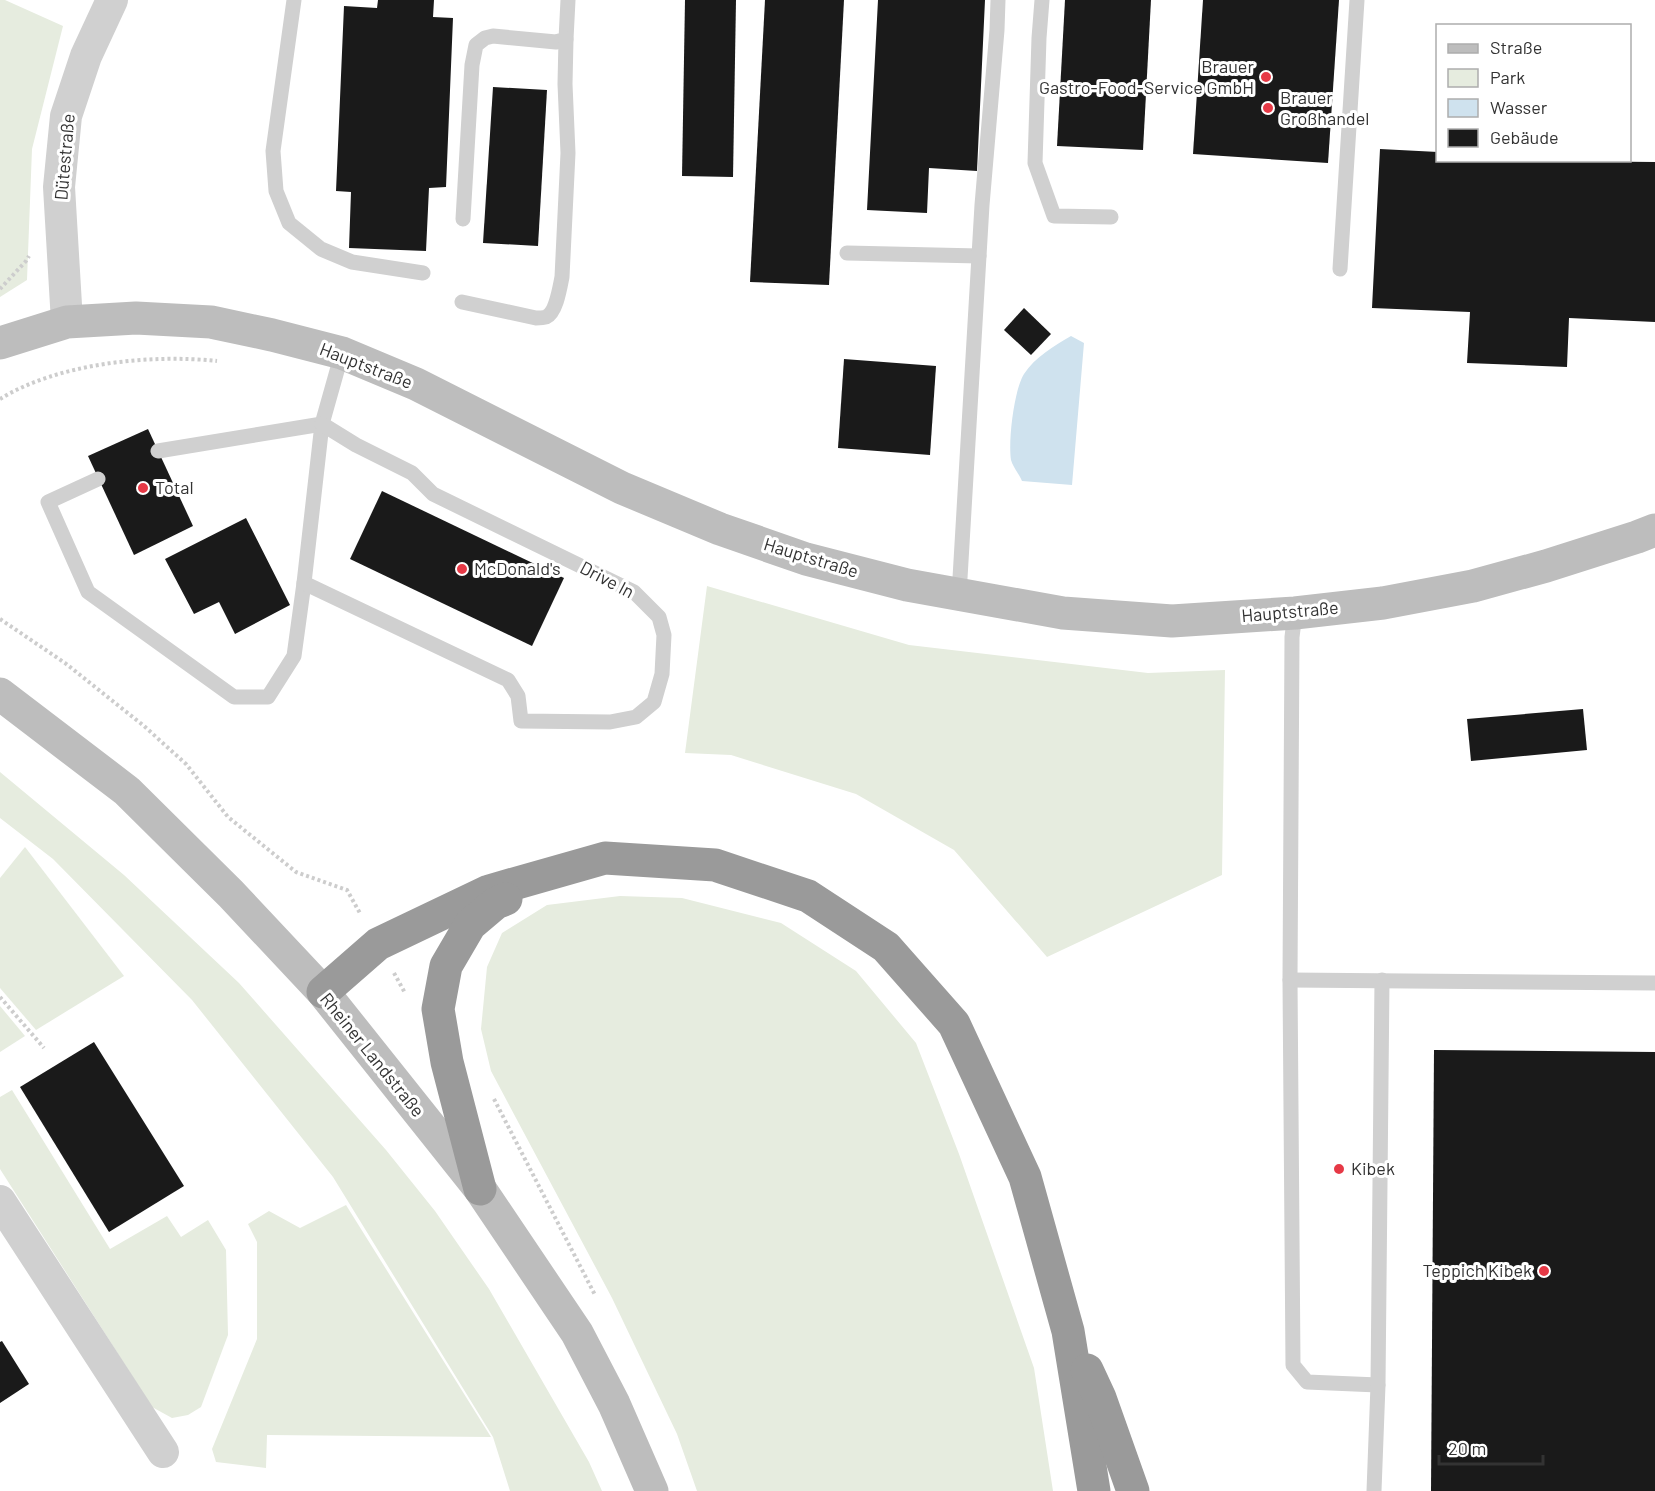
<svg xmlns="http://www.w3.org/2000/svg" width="1655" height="1491" font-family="Barlow,sans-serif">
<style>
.green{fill:#e6ecdf}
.water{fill:#cfe2ee}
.building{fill:#1a1a1a}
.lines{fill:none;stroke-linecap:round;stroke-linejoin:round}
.path{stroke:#cdcdcd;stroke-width:4;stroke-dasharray:3 3;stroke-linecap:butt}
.lane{stroke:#d0d0d0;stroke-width:15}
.street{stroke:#d0d0d0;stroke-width:32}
.secondary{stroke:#bdbdbd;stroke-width:33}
.highway{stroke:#9a9a9a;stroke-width:33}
.poi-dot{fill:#e63946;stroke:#fff;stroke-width:2}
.labels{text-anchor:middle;stroke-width:6;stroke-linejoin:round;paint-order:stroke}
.poi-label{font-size:18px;fill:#333;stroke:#fff;text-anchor:start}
.street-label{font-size:18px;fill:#333;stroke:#fff}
</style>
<rect width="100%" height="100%" fill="#fff"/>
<!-- green -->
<g class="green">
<polygon points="0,0 5,0 63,26 32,149 27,280 0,297"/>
<polygon points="707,586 909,645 1148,673 1225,670 1222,875 1047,957 954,850 856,794 731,755 685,753"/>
<polygon points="0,772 124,875 239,983 386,1150 435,1211 489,1289 589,1462 602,1491 510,1491 493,1437 333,1177 192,1000 53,859 0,818"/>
<polygon points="25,847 124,976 36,1030 0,988 0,878"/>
<polygon points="620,896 682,898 781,923 856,971 916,1043 959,1154 1034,1368 1053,1491 697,1491 677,1434 612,1298 491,1071 481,1029 487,967 502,933 547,905"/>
<polygon points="0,1006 25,1036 0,1052"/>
<polygon points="12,1090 110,1249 167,1216 181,1237 208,1220 226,1250 228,1335 201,1407 188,1415 172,1418 152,1407 0,1169 0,1097"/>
<polygon points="346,1205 491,1437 267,1435 266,1468 216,1462 212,1449 257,1339 257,1242 248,1224 269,1211 300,1228"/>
</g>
<!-- water -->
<path class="water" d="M1071 336 1084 343 1072 485 1022 481C1019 474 1013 467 1011 460 1008 441 1014 390 1024 374 1035 357 1054 346 1071 336Z"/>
<!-- building -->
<g class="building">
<polygon points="378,0 434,0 433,17 453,18 446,187 429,188 426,251 349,248 351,192 336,191 344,6 377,8"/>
<polygon points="685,0 736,0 733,177 682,176"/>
<polygon points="765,0 844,0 829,285 750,282"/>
<polygon points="878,0 985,0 977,171 929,168 927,213 867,210"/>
<polygon points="1065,0 1151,0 1143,150 1057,146"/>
<polygon points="1203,0 1339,0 1328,163 1193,154"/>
<polygon points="493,87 547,90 538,246 483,243"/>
<polygon points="1380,149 1438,152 1438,160 1655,162 1655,322 1569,318 1567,367 1467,363 1470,312 1372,308"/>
<polygon points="1024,308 1051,334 1031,355 1004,330"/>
<polygon points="844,359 936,366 930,455 838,448"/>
<polygon points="148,429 193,526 134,555 88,456"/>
<polygon points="382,491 564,578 532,646 350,559"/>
<polygon points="246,518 290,605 235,634 219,602 194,614 165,559"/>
<polygon points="1583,709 1587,750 1471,761 1467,719"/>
<polygon points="94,1042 184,1186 109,1232 20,1087"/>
<polygon points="1434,1050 1655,1052 1655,1491 1431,1491"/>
<polygon points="2,1341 29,1384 0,1403 0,1342"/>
</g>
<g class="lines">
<!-- path -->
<g class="path">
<polyline points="0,289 26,261 29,256"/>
<path d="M0 399C58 363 151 354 217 361"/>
<polyline points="0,619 65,663 144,726 186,764 228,817 296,872 347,890 361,915"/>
<polyline points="394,973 405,993"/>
<polyline points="0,997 44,1048"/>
<polyline points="494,1099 595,1295"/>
</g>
<!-- lane -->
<g class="lane">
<polyline points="294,0 273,151 276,191 289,223 321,249 352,262 423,273"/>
<polyline points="1042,0 1039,38 1035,163 1054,216 1111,217"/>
<polyline points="463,219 472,65 476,45 485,38 493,36 556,42 566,39 568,0"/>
<polyline points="847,253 979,256"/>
<polyline points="1340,269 1357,0"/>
<path d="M462 302 536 318C539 318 543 318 546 317 556 313 560 287 562 277L568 153 565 84 566 39"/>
<polyline points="158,451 322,424"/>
<polyline points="98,479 48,502 88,592 234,697 268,697 294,656 304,583 322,424 342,353"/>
<polyline points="304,583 508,680 518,696 521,721 610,722 636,717 654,702 662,674 664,635 659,617 634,592 433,494 412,473 356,445 322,424"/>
<polyline points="959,595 982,205 997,30 998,0"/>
<polyline points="1295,613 1292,637 1290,980 1293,1365 1307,1382 1378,1385"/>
<polyline points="1290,980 1655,983"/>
<polyline points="1374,1491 1378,1385 1382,980"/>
</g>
<!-- street -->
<g class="street">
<polyline points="67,322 59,187 66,116 86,56 112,0"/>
<polyline points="0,1201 163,1452"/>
</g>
<!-- secondary -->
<g class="secondary">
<polyline points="0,343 67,322 136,318 211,322 272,335 342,353 416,384 622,488 720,529 806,559 907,585 1063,613 1172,621 1295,613 1383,603 1473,586 1546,566 1637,537 1655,530"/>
<polyline points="0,694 127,791 231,894 323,992 480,1189 577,1333 614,1404 652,1491"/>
</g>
<!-- highway -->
<g class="highway">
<polyline points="323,992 378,944 489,891 605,858 715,865 808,896 886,947 954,1024 1025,1177 1068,1331 1094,1491"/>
<polyline points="480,1189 447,1062 438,1009 446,966 470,925 496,903 506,899"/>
<polyline points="1087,1370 1100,1398 1133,1491"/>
</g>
</g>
<!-- markers -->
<g class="poi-dot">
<circle cx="1266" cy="77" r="6"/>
<circle cx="1268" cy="108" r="6"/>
<circle cx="143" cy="488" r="6"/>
<circle cx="462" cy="569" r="6"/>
<circle cx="1339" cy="1169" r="6"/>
<circle cx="1544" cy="1271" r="6"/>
</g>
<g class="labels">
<!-- poi labels -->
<g class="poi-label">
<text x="1254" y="73" text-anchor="end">Brauer<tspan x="1254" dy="21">Gastro-Food-Service GmbH</tspan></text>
<text x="1280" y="104">Brauer<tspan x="1280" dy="21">Großhandel</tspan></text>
<text x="155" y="494">Total</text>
<text x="474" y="575">McDonald's</text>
<text x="1351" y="1175">Kibek</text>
<text x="1532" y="1277" text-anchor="end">Teppich Kibek</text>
</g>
<!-- street labels -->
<g class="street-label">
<text transform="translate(65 157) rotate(-85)" y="6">Dütestraße</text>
<text transform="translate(366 366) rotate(21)" y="6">Hauptstraße</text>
<text transform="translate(811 558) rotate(17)" y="6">Hauptstraße</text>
<text transform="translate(607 580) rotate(28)" y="6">Drive In</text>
<text transform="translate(1290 612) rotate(-5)" y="6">Hauptstraße</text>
<text transform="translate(372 1055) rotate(51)" y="6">Rheiner Landstraße</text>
</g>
</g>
<!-- legend -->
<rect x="1436" y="24" width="195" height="138" fill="#ffffff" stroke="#adadad" stroke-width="1.5"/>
<rect x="1448" y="44" width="30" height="9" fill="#bdbdbd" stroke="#adadad" stroke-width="1.5"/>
<text x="1490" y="54" font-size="18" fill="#333333">Straße</text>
<rect x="1448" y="69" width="30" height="18" fill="#e6ecdf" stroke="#adadad" stroke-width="1.5"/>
<text x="1490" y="84" font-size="18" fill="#333333">Park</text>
<rect x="1448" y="99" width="30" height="18" fill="#cfe2ee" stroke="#adadad" stroke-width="1.5"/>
<text x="1490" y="114" font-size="18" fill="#333333">Wasser</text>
<rect x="1448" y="129" width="30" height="18" fill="#1a1a1a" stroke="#adadad" stroke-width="1.5"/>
<text x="1490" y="144" font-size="18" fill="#333333">Gebäude</text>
<!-- scale -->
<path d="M1439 1455v9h104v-9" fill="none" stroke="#333333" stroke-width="3"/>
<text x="1448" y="1455" font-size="18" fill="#333333" stroke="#ffffff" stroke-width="4.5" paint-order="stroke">20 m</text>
</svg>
